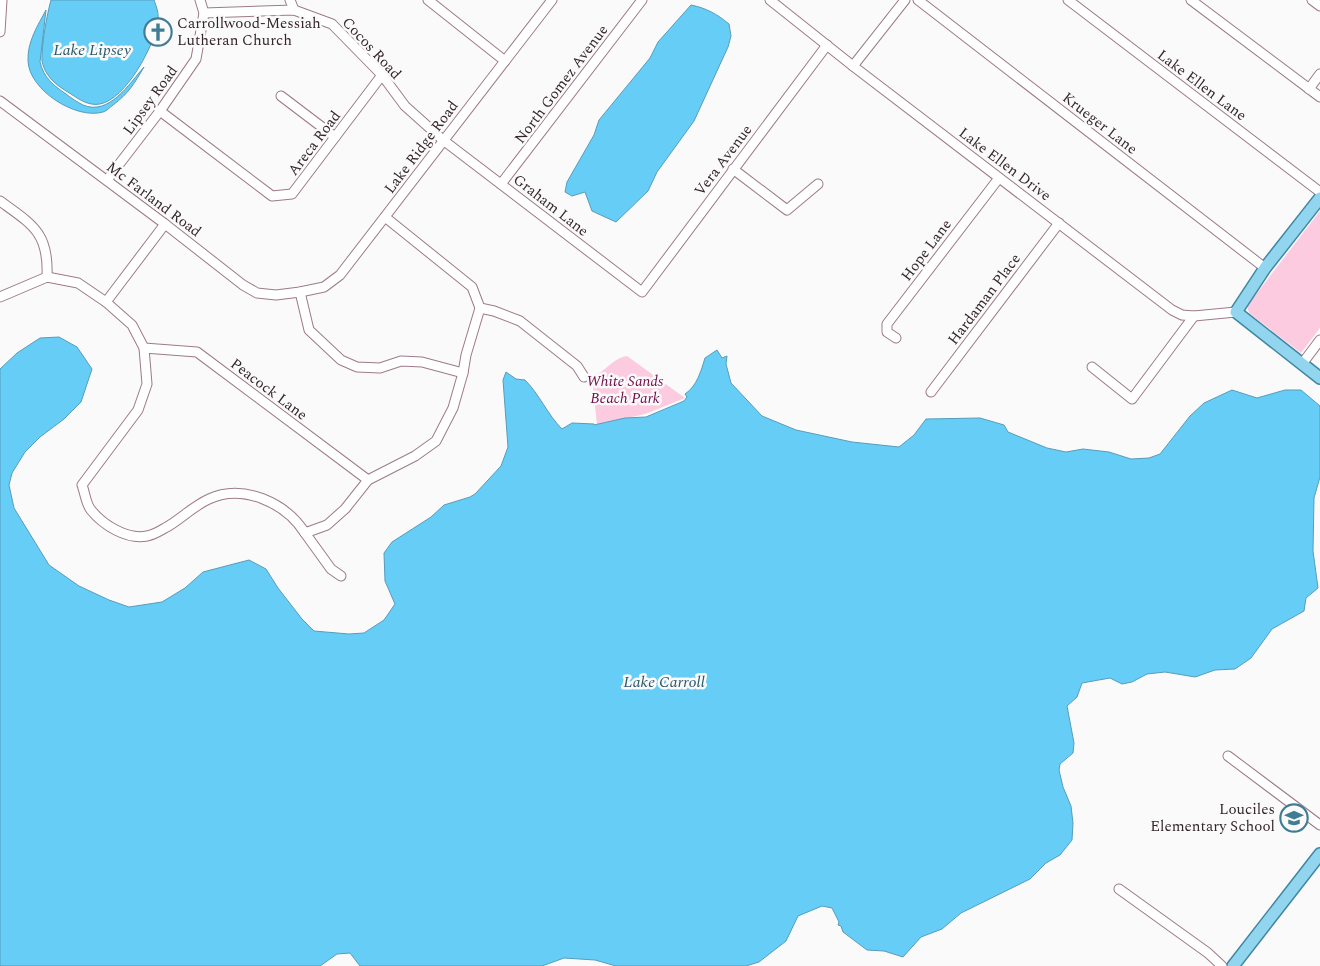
<svg xmlns="http://www.w3.org/2000/svg" width="1320" height="966" font-family="Spectral,serif">
<style>
.green{fill:#fccbe0}
.water{fill:#66cef6;stroke:#579cba}
.lines{fill:none;stroke-linecap:round;stroke-linejoin:round}
.minor-casing{stroke:#9e7a8a;stroke-width:11}
.major-casing{stroke:#4186a3;stroke-width:14}
.minor{stroke:#fff;stroke-width:9}
.major{stroke:#91d6ee;stroke-width:11}
.labels{text-anchor:middle;stroke-width:5;stroke-linejoin:round;paint-order:stroke}
.poi-label{font-size:15px;fill:#35262d;stroke:#fafafa;text-anchor:start}
.street-label{font-size:15px;fill:#35262d;stroke:#fafafa}
.park-label{font-size:15px;font-style:italic;fill:#700c47;stroke:#fafafa}
.water-label{font-size:16px;font-style:italic;fill:#2b5869;stroke:#fafafa}
</style>
<rect width="100%" height="100%" fill="#fafafa"/>
<!-- green -->
<g class="green">
<polygon points="1320,211 1320,328 1301,353 1249,313 1247,306"/>
<path d="M627 356 685 398 645 414 597 425 592 377C605 372 613 358 627 356Z"/>
</g>
<!-- water -->
<g class="water">
<path d="M51 0H154C157 8 159 14 158 22 154 46 126 99 100 104 89 106 80 100 71 94 63 89 54 84 48 75 45 71 43 66 42 61 41 47 47 14 51 0Z"/>
<path d="M691 5C706 8 717 14 729 24L731 36 728 47 694 121 657 172 648 191 616 222 592 211 585 192 572 196 565 192 567 182 594 135 599 120 650 58 658 42Z"/>
<path d="M46 10 40 62C44 78 53 85 66 94 71 98 77 102 83 105 109 116 129 84 144 67 134 84 129 93 113 105 110 107 107 111 103 112 76 120 29 90 28 61 27 42 38 25 46 10Z"/>
<path d="M59 337 77 347 92 369 81 402 64 419 40 437 25 452 12 473 9 485 14 508 49 565 79 586 109 600 129 607 162 602 185 588 203 572 249 560 266 569 278 588 302 619 314 631 349 634 364 633 384 620 395 604 385 581 384 553 392 542 431 517 444 505 470 497 475 494 501 466 508 447 503 380 506 372 516 379 525 380C540 395 547 414 562 429L572 423 594 424V425L625 418 646 417 684 401 687 397 685 394C697 386 701 371 705 358L717 350 722 358 727 356 726 364 731 383 762 416 796 430 852 442 899 447 914 435 926 419 980 418 1004 425 1008 432 1047 448 1066 452 1083 449 1109 452 1131 459 1149 458 1160 454 1190 416 1204 403 1232 390 1257 398 1285 390H1301L1320 406V477L1314 498 1313 551 1318 588 1306 598 1304 611 1272 629 1251 658 1235 669 1215 670 1195 677 1165 672 1147 674 1132 682 1122 684 1110 678 1082 683 1077 697 1067 706 1074 743 1073 753 1060 764 1059 770 1063 787 1071 806 1073 823 1072 840 1060 855 1046 863 1030 879 961 913 942 929 921 937 903 957 884 951 867 950 843 932 841 926 838 925 839 922 832 908 822 906 798 916 786 941 759 962 746 966H616L595 960 564 958 542 966H360L350 953 337 954 320 966H0V369L17 353 40 338Z"/>
</g>
<g class="lines">
<!-- minor casing -->
<g class="minor-casing">
<g id="minor">
<polyline points="290,0 294,10"/>
<polyline points="428,0 505,61"/>
<polyline points="770,0 853,66 1172,310 1182,315 1194,316 1236,312"/>
<polyline points="918,0 1265,268"/>
<polyline points="1068,0 1320,192"/>
<polyline points="1191,0 1320,97"/>
<polyline points="1312,0 1320,6"/>
<polyline points="204,13 294,10 332,24 382,75 405,106 443,140 642,292 827,45"/>
<polyline points="0,32 2,0"/>
<polyline points="853,66 905,0"/>
<polyline points="1309,89 1320,74"/>
<polyline points="281,96 335,137"/>
<polyline points="0,101 165,224 243,285 257,293 276,295 300,292 324,287 340,275 552,0"/>
<polyline points="160,111 272,196 292,194 382,75"/>
<polyline points="733,169 787,210 818,184"/>
<polyline points="107,180 160,111 196,59 204,13 200,0"/>
<polyline points="501,184 642,0"/>
<path d="M0 201C33 225 49 233 47 277"/>
<polyline points="300,292 309,330 341,360 357,367 380,368 401,361 422,362 463,373"/>
<path d="M0 297 47 277 78 283 106 302 132 325 144 348 147 384 138 410 82 485C85 493 86 504 91 510 103 525 127 540 147 536 153 535 160 531 165 528 180 520 193 506 209 499 243 483 286 503 305 533L327 525 345 509 368 480 415 456 436 441 453 408 463 373 466 355 480 308 472 287 385 217"/>
<polyline points="106,302 165,224"/>
<polyline points="480,308 494,311 520,321 577,366 584,377"/>
<polyline points="896,338 887,332 887,324 999,178"/>
<polyline points="144,348 197,352 368,480"/>
<polyline points="1302,364 1320,340"/>
<polyline points="1092,367 1132,399 1194,316"/>
<polyline points="931,392 1059,223"/>
<polyline points="305,533 331,569 341,576"/>
<polyline points="1228,756 1320,825"/>
<polyline points="1119,889 1208,953 1222,966"/>
</g>
</g>
<!-- major casing -->
<g class="major-casing">
<g id="major">
<polyline points="1320,198 1265,268 1236,312 1320,378"/>
<polyline points="1233,966 1320,854"/>
</g>
</g>
<!-- minor -->
<use href="#minor" class="minor"/>
<!-- major -->
<use href="#major" class="major"/>
</g>
<!-- icons -->
<defs>
<g id="church-ring" transform="scale(1.4375)"><circle r="9.5" fill="#fafafa" stroke="#407d94" stroke-width="1.5"/><path d="M-1.2-6h2.4v3.5h3.3v2.4h-3.3V6h-2.4V-.1h-3.3v-2.4h3.3Z" fill="#407d94"/></g>
<g id="school-ring" transform="scale(1.4375)"><circle r="9.5" fill="#fafafa" stroke="#407d94" stroke-width="1.5"/><path d="M0-5L7-2L0 1L-7-2ZM-4 1L0 2.5L4 1V4Q0 6-4 4Z" fill="#407d94"/></g>
</defs>
<g fill-rule="evenodd">
<use href="#church-ring" x="158" y="32"/>
<use href="#school-ring" x="1294" y="818"/>
</g>
<g class="labels">
<!-- poi labels -->
<g class="poi-label">
<text x="177" y="28">Carrollwood-Messiah<tspan x="177" dy="17">Lutheran Church</tspan></text>
<text x="1275" y="814" text-anchor="end">Louciles<tspan x="1275" dy="17">Elementary School</tspan></text>
</g>
<!-- street labels -->
<g class="street-label">
<text transform="translate(372 48) rotate(47)" y="5">Cocos Road</text>
<text transform="translate(561 84) rotate(-53)" y="5">North Gomez Avenue</text>
<text transform="translate(1202 85) rotate(37)" y="5">Lake Ellen Lane</text>
<text transform="translate(150 100) rotate(-54)" y="5">Lipsey Road</text>
<text transform="translate(1100 123) rotate(38)" y="5">Krueger Lane</text>
<text transform="translate(314 143) rotate(-53)" y="5">Areca Road</text>
<text transform="translate(421 147) rotate(-53)" y="5">Lake Ridge Road</text>
<text transform="translate(723 160) rotate(-53)" y="5">Vera Avenue</text>
<text transform="translate(1005 164) rotate(37)" y="5">Lake Ellen Drive</text>
<text transform="translate(154 199) rotate(37)" y="5">Mc Farland Road</text>
<text transform="translate(551 205) rotate(38)" y="5">Graham Lane</text>
<text transform="translate(926 250) rotate(-53)" y="5">Hope Lane</text>
<text transform="translate(984 299) rotate(-53)" y="5">Hardaman Place</text>
<text transform="translate(269 389) rotate(37)" y="5">Peacock Lane</text>
</g>
<!-- park labels -->
<g class="park-label">
<text x="625" y="386">White Sands<tspan x="625" dy="17">Beach Park</tspan></text>
</g>
<!-- water labels -->
<g class="water-label">
<text x="92" y="55">Lake Lipsey</text>
<text x="664" y="687">Lake Carroll</text>
</g>
</g>
</svg>
